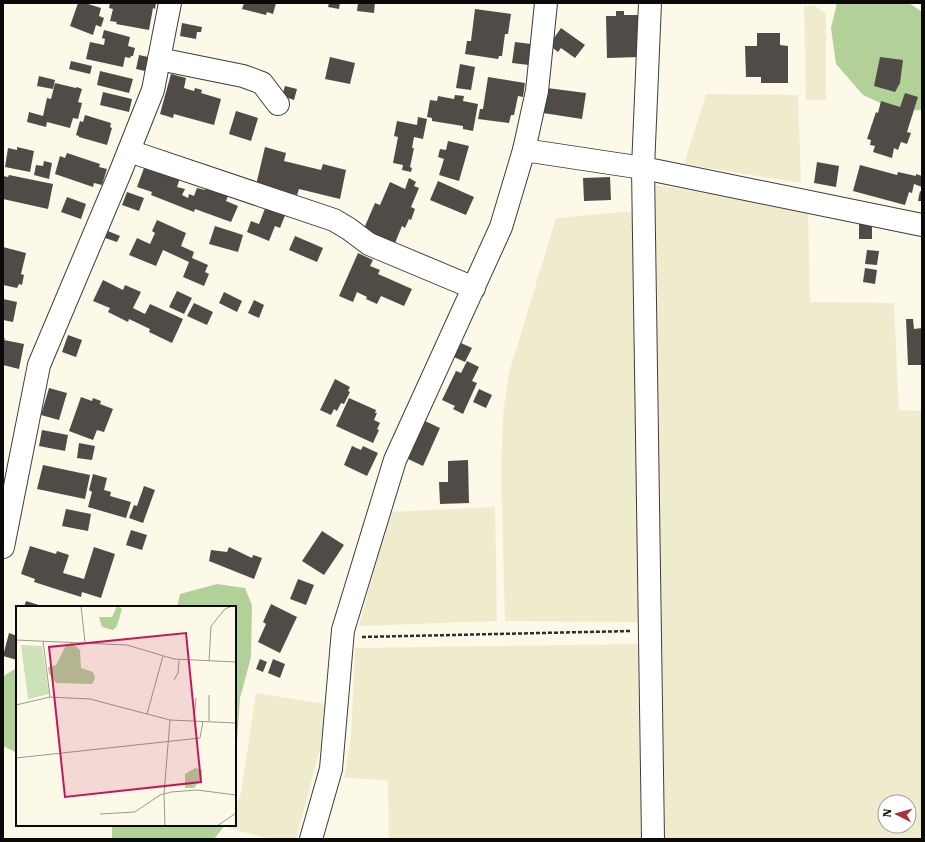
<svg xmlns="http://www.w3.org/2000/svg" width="925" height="842" font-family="'IBM Plex Serif',serif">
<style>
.farmland{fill:#efeccd;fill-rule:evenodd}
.forest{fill:#b2d199}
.building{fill:#514b48}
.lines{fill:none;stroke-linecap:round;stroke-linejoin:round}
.minor-casing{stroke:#3d3d3d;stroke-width:24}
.path{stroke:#2c2c2c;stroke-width:2.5;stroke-dasharray:4 2;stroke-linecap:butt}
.minor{stroke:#fff;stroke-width:22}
.inset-road{fill:none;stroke:#9b9990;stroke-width:1}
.view{fill:#c2185b;fill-opacity:0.15;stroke:#c2185b;stroke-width:2}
.inset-edge{fill:none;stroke:#0a0a0a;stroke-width:2}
</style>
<rect width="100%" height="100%" fill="#fcf9e9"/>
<!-- farmland -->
<g class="farmland">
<polygon points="814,5 826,14 826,100 806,100 804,6"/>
<polygon points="706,94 798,95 801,183 684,164"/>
<path d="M655 185 808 209 810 302 894 303 899 410 922 411V839H665ZM885 802H909V826H885Z"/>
<polygon points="634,211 638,622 505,621 501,474 503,415 509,373 556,218"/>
<polygon points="495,507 497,621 359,626 385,531 388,512"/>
<polygon points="638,644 641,839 389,839 388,780 344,778 351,738 355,648"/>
<polygon points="256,693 325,704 320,749 296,839 269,839 229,828 230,825 235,825 235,810 241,793"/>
</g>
<!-- forest -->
<g class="forest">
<polygon points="837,3 909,3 922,12 922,110 898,111 863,95 836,64 831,28"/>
<polygon points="217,584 245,588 252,605 251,657 240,698 235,773 235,607 177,607 180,594"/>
<polygon points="17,668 17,753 3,746 3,678 5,675"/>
<polygon points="112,825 225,825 214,839 112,839"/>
</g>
<!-- building -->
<g class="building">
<polygon points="78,3 85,3 101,8 99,16 104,18 101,27 96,25 93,35 70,26"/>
<polygon points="110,3 156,3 155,9 153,8 149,30 116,24 117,22 110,21 113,9 109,8"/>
<polygon points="244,3 276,3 273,14 267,12 266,15 242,9"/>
<polygon points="329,3 340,3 339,9 328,7"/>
<polygon points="358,3 375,3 374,13 357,11"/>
<polygon points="475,9 511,14 508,34 505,34 502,56 499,56 498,59 465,54 467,41 471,41"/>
<polygon points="616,11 624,11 624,15 639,15 640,57 607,58 606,16 616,16"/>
<polygon points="182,23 202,27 201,32 197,32 196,39 180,36"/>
<polygon points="561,28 585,45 575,58 561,48 558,52 549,45"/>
<polygon points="104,30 130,37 128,46 135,48 133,56 131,56 130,58 125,57 123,67 86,59 90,42 104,45 105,39 102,38"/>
<polygon points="757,33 780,33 780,45 788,46 788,83 761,83 761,77 746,77 745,46 757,46"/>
<polygon points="515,42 531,44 529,65 512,63"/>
<polygon points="139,55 148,57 145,71 136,69"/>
<polygon points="330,57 355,63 350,84 325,79"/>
<polygon points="880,57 903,60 900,83 895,92 874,86"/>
<polygon points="71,61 92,66 90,74 69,69"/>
<polygon points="460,64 475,67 471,90 456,88"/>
<polygon points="100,71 133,79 129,93 97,85"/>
<polygon points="171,74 186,78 184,88 194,91 195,88 202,90 201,93 221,99 214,125 174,114 173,118 160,114"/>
<polygon points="39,76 55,80 53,89 37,86"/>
<polygon points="488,77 525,83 523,97 518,96 514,115 511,115 509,123 478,119 480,109 483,109"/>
<polygon points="55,83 76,88 77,87 82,89 78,102 82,103 78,119 73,118 70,128 47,122 46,127 27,122 29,112 43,116 47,98 51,99"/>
<polygon points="285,86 297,89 294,100 282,96"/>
<polygon points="547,88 586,93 582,119 543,113"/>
<polygon points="103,92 132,99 129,112 100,105"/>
<polygon points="905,93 918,97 907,132 911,133 907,144 901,142 898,150 894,148 892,158 873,152 875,146 870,145 871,140 867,139 876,112 878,113 881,101 900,107"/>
<polygon points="455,95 464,96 463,101 478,104 473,131 463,129 463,126 432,121 432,118 427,117 430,100 437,101 438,96 454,99"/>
<polygon points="236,111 258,118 251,141 229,134"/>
<polygon points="85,115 111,123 110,127 112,128 107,145 79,137 79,136 76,135 80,121 83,122"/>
<polygon points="418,117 427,119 423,139 414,137 412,148 414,148 410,167 412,168 411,172 402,170 403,165 393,163 398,137 394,136 397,121 417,125"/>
<polygon points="448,141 469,146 459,181 439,175 444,159 438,157 440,149 446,150"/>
<polygon points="17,147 34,151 30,172 5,167 8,148 17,150"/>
<polygon points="265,147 286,153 284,161 321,170 323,164 346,170 340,199 299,189 297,195 256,185"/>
<polygon points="67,153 100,164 99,167 107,169 102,185 94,183 93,187 55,174 60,156 65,158"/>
<polygon points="44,161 52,163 49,179 34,175 36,165 43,166"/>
<polygon points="817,162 839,166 836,187 814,183"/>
<polygon points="860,165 897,175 898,172 916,176 916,174 922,176 922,187 914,184 912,193 909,192 905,205 853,191"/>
<polygon points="144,168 158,173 159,170 180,178 177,187 185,189 182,195 188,198 189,194 194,196 197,188 205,190 206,187 228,196 226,201 238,206 231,222 195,209 194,212 151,195 152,192 137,187"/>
<polygon points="9,175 53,184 48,209 3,199 3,176 8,177"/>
<polygon points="610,177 611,200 584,201 583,178"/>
<polygon points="409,178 416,182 414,186 419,188 411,207 415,209 411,220 409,219 405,228 402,226 395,243 380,236 378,240 362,233 375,203 380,205 390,182 405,189"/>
<polygon points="438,181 474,197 466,215 430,200"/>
<polygon points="920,191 922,192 922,201 918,201"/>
<polygon points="127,192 144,198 139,211 122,205"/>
<polygon points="67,197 86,204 81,219 61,212"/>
<polygon points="266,206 286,213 280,228 275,226 269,241 247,232 251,221 259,224"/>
<polygon points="157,220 186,233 181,246 194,252 192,258 208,265 205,272 209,274 204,286 183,277 189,262 163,250 156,266 129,255 137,238 150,244 155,233 152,231"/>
<rect x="859" y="224" width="13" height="15"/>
<polygon points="215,226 243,235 238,252 209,244"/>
<polygon points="108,231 120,236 117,242 105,238"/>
<polygon points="295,236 323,248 317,262 289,250"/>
<polygon points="3,247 26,253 21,274 24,275 22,285 19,284 17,288 3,285"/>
<polygon points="867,250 879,251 877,265 865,264"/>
<polygon points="358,253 373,260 370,266 380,270 378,274 412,289 404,306 381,296 377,304 366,299 367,297 357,292 353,302 339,296"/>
<polygon points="865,268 877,270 875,284 863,282"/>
<polygon points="103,280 123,290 125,285 141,292 133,308 145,314 150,304 183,319 172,343 149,332 150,329 129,319 128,322 108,312 110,308 93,301"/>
<polygon points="177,291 192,298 184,314 169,307"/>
<polygon points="224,292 242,301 237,312 219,303"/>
<polygon points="3,299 17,302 13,322 3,320"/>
<polygon points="254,300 264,305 259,318 248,313"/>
<polygon points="194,303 213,312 207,325 187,316"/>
<polygon points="906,319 913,319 914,329 922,328 922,365 908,365"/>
<polygon points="68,335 82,340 76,357 62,352"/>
<polygon points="3,338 5,338 4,340 24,344 19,369 3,365"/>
<polygon points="461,343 472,348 465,362 454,357"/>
<polygon points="467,361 479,367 472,381 477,383 463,414 453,409 455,406 442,400 456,371 461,373"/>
<polygon points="335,379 350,387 348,391 350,392 344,404 341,403 337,411 334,409 331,415 320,410"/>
<polygon points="49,388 67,393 59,420 41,415"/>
<polygon points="479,389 492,395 486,408 473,402"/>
<polygon points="81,397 92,401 93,398 101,401 100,404 113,409 104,432 97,430 93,440 69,431"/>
<polygon points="349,398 376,410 375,413 377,413 374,420 380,423 377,429 379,430 373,443 336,426"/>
<polygon points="425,421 440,428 423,466 408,459"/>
<polygon points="42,430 68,435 65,451 39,446"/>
<polygon points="79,443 95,446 92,460 77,458"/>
<polygon points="352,446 361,450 363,446 378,453 367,476 344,465"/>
<polygon points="468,460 469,503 440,504 439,482 448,482 448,461"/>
<polygon points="43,465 90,475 85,499 37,489"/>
<polygon points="93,474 107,478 104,490 111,492 110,496 131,502 126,518 88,507 92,492 89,490"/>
<polygon points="144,486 155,490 143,523 129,518 134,505 137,506"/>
<polygon points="66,509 91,514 88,531 62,526"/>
<polygon points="131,530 147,535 142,550 126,545"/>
<polygon points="322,531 344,545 324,575 302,561"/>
<polygon points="30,546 56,554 57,551 69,555 63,573 84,579 94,547 115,554 101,598 82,592 81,597 34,582 35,579 21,574"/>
<polygon points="229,547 252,558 253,555 262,558 254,579 209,561 211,550 227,552"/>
<polygon points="298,579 314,585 306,605 290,599"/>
<polygon points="26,601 45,607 24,607"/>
<polygon points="271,604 297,617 280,653 258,642 266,624 263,622"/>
<polygon points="9,633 17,636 17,660 3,656"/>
<polygon points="260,659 267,662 263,672 256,669"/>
<polygon points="273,659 285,664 280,678 268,673"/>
</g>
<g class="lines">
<!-- minor casing -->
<g class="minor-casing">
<g id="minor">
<polyline points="650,3 643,168 653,839"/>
<polyline points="159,59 243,76 262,83 278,104"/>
<polyline points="524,150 643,168 922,225"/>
<polyline points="129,151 334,220 349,229 369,244 474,288"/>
<polyline points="3,547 39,365 120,173 153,90 170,3"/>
<polyline points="311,839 331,769 343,630 395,460 501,227 524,150 537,91 546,3"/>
</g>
</g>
<!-- path -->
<polyline class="path" points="362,637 631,631"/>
<!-- minor -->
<use href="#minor" class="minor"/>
</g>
<!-- overview -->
<g transform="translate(16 606)">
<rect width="220" height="220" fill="#fcf9e9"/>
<path d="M5 39 26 40 33 88 12 93Z" fill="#cde2b8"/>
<path d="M101 0 106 3 101 20 97 24 86 21 83 11H96ZM56 37 64 44 65 62 77 66 79 72 76 78 40 77 33 68 32 61 40 59 50 39ZM179 162 186 164V172L178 182H169V168Z" fill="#b2d199"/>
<path class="inset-road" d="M65 0 69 36M0 34 111 39 158 53 220 56M27 35 34 91M193 55 195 20 209 3 216 0M158 74 162 67 163 54M0 99 34 91 74 93 154 114 220 117M131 108 147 50M178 115 180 92M193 115V89M0 152 184 132 187 115M84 208 119 206 144 189 155 186 181 184 220 189M149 220 148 188 154 114M201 220 220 207"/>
<path class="view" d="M170 27 185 176 49 191 33 41Z"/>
<rect width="220" height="220" class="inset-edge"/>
</g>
<!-- border -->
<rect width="925" height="842" fill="none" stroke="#0a0a0a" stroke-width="8"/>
<!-- north arrow -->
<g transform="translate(897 814) rotate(276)"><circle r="19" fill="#ffffff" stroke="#9d9d9d"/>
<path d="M0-3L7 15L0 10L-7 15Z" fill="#a83339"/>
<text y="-6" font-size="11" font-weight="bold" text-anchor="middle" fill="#0a0a0a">N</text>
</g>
</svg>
